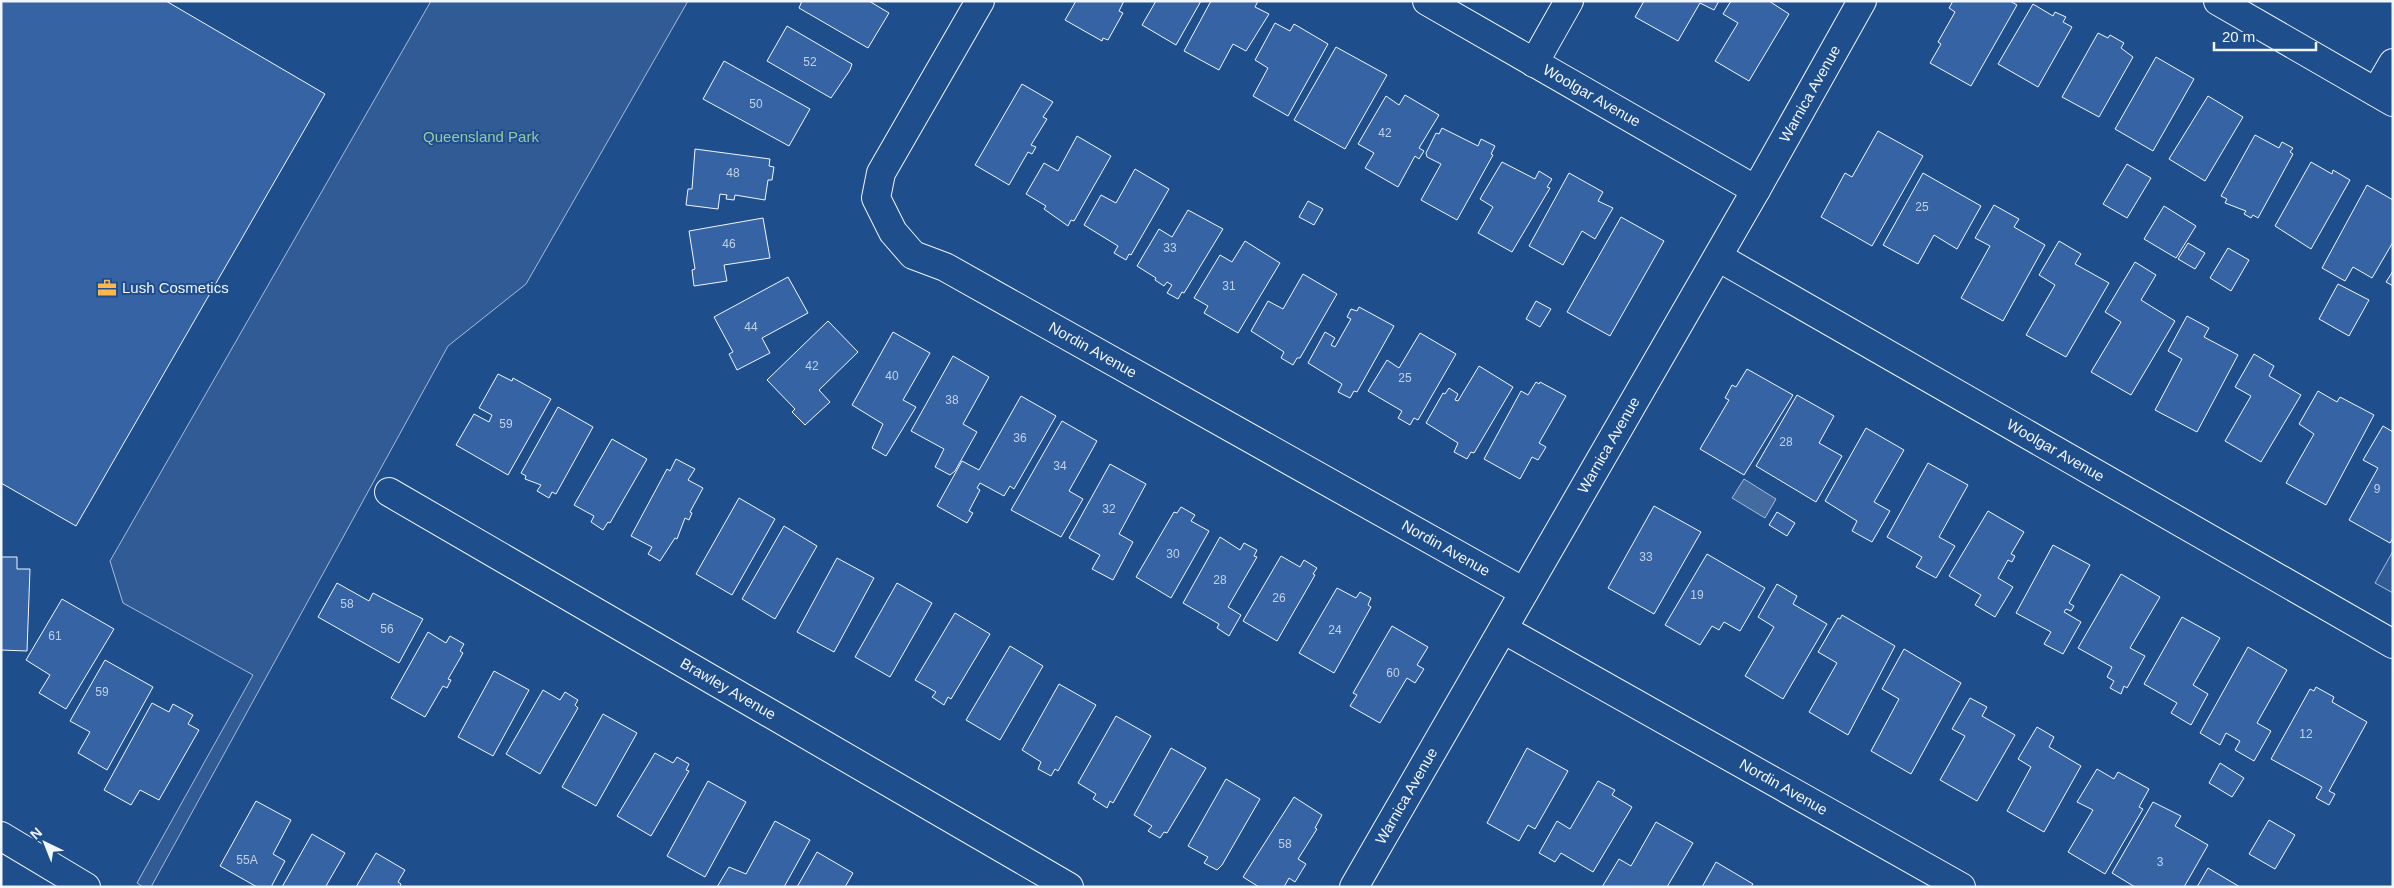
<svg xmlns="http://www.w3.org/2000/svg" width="2394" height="888" font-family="Helvetica,sans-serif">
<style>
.built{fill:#305b95;stroke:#a8bbd7}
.water{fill:#446ba0;stroke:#a8bbd7}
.building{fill:#3563a3;stroke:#f2f6ff}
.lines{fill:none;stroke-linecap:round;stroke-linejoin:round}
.street-casing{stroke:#f2f6ff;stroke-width:30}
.street{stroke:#1f4e8c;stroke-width:28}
.labels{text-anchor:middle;stroke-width:4;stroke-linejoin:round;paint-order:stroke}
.number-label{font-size:12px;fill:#c3d1e8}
.street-label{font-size:15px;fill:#f2f6ff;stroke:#1f4e8c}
.park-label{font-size:15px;fill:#97c8a6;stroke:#1f4e8c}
.poi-label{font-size:15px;fill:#f2f6ff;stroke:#1f4e8c;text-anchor:start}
</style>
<rect width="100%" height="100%" fill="#1f4e8c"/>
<!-- built -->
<g class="built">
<polygon points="431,1 688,1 526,284 448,346 151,887 143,887 137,883 253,675 123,603 110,561"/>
<polygon points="2393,551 2393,593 2375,583"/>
</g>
<!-- water -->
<polygon class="water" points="1744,479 1776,499 1765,518 1732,498"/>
<!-- building -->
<g class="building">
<polygon points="1,1 166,1 325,94 76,526 1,483"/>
<polygon points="802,1 869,1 889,13 868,48 799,8"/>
<polygon points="1076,1 1124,1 1119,11 1123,13 1108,40 1103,38 1102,41 1065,20"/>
<polygon points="1156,1 1201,1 1176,45 1142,25"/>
<polygon points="1211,1 1258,1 1255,7 1269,14 1246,51 1233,44 1219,70 1184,51"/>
<polygon points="1644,1 1719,1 1714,10 1700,3 1678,41 1635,17"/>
<polygon points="1731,1 1769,1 1789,14 1749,81 1715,61 1738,23 1723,14"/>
<polygon points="1953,1 2010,1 2017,5 1971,86 1930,63 1941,44 1938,42 1955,12 1949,8"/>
<polygon points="2033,4 2053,16 2055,12 2066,17 2063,22 2072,27 2038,87 1998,64"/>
<polygon points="1275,23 1290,31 1294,24 1328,44 1288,116 1253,96 1268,68 1255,60"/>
<polygon points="787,26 852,64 850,70 831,98 767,61"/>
<polygon points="2098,33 2108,38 2110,35 2124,43 2121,48 2133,57 2099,117 2062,97"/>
<polygon points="1336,47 1387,75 1345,149 1294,120"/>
<polygon points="2156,57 2194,79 2153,151 2115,129"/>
<polygon points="724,61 810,109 789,146 703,99"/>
<polygon points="1022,84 1053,102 1043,117 1047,119 1031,145 1036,147 1032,154 1028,152 1009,185 975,165"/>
<polygon points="1405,95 1439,115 1419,148 1424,151 1419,159 1415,156 1398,187 1365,168 1374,153 1358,144 1386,96 1399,105"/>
<polygon points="2208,96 2243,117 2205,181 2169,159"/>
<polygon points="1442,128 1478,146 1481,139 1495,146 1491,154 1493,155 1457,220 1421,200 1441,164 1427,157 1426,153 1436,133 1439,134"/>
<polygon points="1878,131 1923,156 1872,246 1821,217 1845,173 1852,177"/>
<polygon points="2255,135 2279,148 2282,142 2293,148 2290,152 2293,154 2258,218 2253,215 2251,218 2244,214 2246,211 2225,203 2227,199 2221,196"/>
<polygon points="1077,136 1111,156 1074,221 1071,220 1068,226 1044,209 1046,206 1026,194 1044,163 1058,171"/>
<polygon points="695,149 770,159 769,166 774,167 772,180 768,180 765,200 735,195 734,200 726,199 727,195 720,194 718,209 686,205 688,189 692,189"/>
<polygon points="1502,162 1535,179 1539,171 1552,179 1547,187 1550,188 1512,252 1478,233 1493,207 1480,199"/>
<polygon points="2311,162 2332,174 2333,170 2350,180 2311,249 2275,226"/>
<polygon points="2127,164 2151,178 2127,218 2103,204"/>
<polygon points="1135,169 1169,189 1131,255 1129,254 1126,260 1114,253 1118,246 1084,225 1101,195 1116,203"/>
<polygon points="1569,173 1603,192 1598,201 1613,208 1595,239 1582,231 1563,265 1529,246"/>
<polygon points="1923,173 1981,206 1957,249 1934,235 1918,264 1883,245"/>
<polygon points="2367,185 2393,200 2393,242 2372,278 2353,267 2345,281 2322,268"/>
<polygon points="1308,201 1323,209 1314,225 1299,217"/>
<polygon points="1994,205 2019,219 2014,227 2045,245 2003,321 1961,298 1990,246 1975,238"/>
<polygon points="2164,206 2196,226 2176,258 2144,239"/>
<polygon points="1188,210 1223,229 1184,293 1182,292 1178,299 1167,293 1172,285 1167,282 1164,286 1155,280 1156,278 1137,266 1159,229 1172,237"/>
<polygon points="1621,217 1664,241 1610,336 1567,312"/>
<polygon points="763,218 770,258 724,265 727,281 694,286 692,270 695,269 689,231"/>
<polygon points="1245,241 1280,263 1238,333 1204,313 1208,306 1194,298 1220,255 1232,262"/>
<polygon points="2059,241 2081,254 2075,264 2109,283 2066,357 2026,335 2055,285 2039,275"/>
<polygon points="2188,243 2205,253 2195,269 2178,259"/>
<polygon points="2228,248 2249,260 2231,291 2210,278"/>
<polygon points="2135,262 2156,275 2141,300 2175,321 2131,395 2091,372 2121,322 2105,312"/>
<polygon points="2393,271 2393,286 2386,282"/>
<polygon points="1303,274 1337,294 1300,358 1297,358 1293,365 1281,358 1284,352 1251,331 1268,301 1283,309"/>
<polygon points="788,277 808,313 762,338 770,353 737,370 729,354 733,352 714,317"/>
<polygon points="2338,284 2369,300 2349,336 2319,319"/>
<polygon points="1536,301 1551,309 1540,327 1526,319"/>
<polygon points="1359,307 1394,326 1357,392 1354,391 1350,398 1338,392 1342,384 1308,363 1325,332 1335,338 1331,345 1335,347 1351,319 1347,317 1351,309 1357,311"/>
<polygon points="2187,316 2209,328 2204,337 2238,355 2197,432 2155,410 2182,359 2168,351"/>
<polygon points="828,321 858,352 819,390 830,402 805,425 792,412 795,409 767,380"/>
<polygon points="893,332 930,353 903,400 916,407 886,456 872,448 883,424 852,405"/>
<polygon points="1420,333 1456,354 1418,420 1414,418 1410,425 1398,418 1402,411 1368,391 1387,360 1399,368"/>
<polygon points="2254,354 2274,366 2269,376 2301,395 2261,462 2225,441 2251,396 2235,387"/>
<polygon points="953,356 989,377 963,424 977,432 955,471 950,475 935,467 944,449 911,431"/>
<polygon points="1479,366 1513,387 1474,453 1471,452 1467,459 1454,452 1458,443 1426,423 1443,393 1445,394 1449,388 1458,394 1455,400 1458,401"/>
<polygon points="1747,369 1793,395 1744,475 1700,449 1729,400 1725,398 1732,385 1736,387"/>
<polygon points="498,374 512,381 513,378 551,399 508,475 456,445 474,414 489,422 492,415 479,408"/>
<polygon points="1536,382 1539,384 1540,382 1566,396 1539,443 1546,447 1538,460 1532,457 1520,479 1484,459 1521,391 1528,395"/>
<polygon points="2318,391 2337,402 2340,397 2374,415 2326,505 2286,483 2314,434 2299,424"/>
<polygon points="1797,395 1834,416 1819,443 1842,456 1816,502 1756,466"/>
<polygon points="1021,396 1056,416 1014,489 1010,486 1004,496 980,483 977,488 980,490 969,511 973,513 967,523 937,506 962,461 979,470"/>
<polygon points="558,407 593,427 556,494 552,492 549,498 537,491 541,485 525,479 526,476 521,473"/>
<polygon points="1062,421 1097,441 1069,491 1083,499 1061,537 1011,510"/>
<polygon points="2383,426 2393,432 2393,538 2390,543 2349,520 2378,468 2363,460"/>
<polygon points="1866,428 1904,450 1874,502 1890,511 1872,542 1852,531 1857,521 1825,501"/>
<polygon points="612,439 647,459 610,523 608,522 603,530 591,522 594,516 574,505"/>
<polygon points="676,459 695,469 688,480 703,488 690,512 692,513 689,520 685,518 677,539 675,538 660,561 648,554 652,547 631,536 667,469 670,471"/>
<polygon points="1928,463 1968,485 1939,537 1955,546 1936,578 1916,567 1922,557 1887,537"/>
<polygon points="1110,464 1146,484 1119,534 1133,542 1113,580 1092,569 1100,555 1069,538"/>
<polygon points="739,498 775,519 732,595 696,574"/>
<polygon points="1654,506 1701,532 1654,614 1608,588"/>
<polygon points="1181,507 1195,515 1191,521 1209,531 1171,598 1136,577 1174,512 1177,513"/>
<polygon points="1988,511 2024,532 2011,554 2015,556 2012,562 2008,560 1998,578 2013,587 1995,617 1975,605 1981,595 1949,576"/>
<polygon points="1777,512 1795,523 1787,536 1769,525"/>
<polygon points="784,526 817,546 775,619 742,599"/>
<polygon points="1220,537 1240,550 1244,543 1257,550 1254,556 1257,557 1228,607 1241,615 1229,636 1217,628 1219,624 1183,603"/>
<polygon points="2053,545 2090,565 2069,603 2074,606 2071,611 2066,609 2064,612 2081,622 2063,654 2044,644 2051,632 2016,613"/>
<polygon points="1707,554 1765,588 1740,631 1724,622 1719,630 1712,626 1700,645 1665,625"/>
<polygon points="1281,556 1300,567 1304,560 1317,568 1313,574 1315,575 1277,641 1243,621"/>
<polygon points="1,557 17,557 17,569 30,569 27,651 1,650"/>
<polygon points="837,558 874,578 834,652 797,632"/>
<polygon points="2121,574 2160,597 2130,648 2145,656 2127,688 2124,686 2121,694 2110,688 2114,681 2107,677 2112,667 2078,648"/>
<polygon points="337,583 369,601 373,593 423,619 399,663 318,617"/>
<polygon points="897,583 932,603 890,677 855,657"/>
<polygon points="1777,584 1797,596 1793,604 1827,624 1783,699 1745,676 1774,627 1758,617"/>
<polygon points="1337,588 1356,598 1360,592 1371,598 1368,605 1371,607 1334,673 1299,653"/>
<polygon points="62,599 114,629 66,709 39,693 50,675 26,660"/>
<polygon points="955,613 990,634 951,699 948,697 944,705 932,697 936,692 915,680"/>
<polygon points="1842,615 1895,646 1848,735 1809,712 1837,663 1818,652 1838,618 1840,619"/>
<polygon points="2182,617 2220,638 2193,685 2208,694 2191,725 2171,713 2177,703 2144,684"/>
<polygon points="1392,626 1428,647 1417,665 1424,669 1415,683 1407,678 1380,723 1350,706 1357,695 1353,693"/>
<polygon points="428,632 446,643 450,636 464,644 460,651 463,653 448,679 451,680 447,688 443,686 425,717 391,698"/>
<polygon points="1010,646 1043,666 1000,740 966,720"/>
<polygon points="2248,647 2287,670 2257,723 2271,731 2254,761 2235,750 2240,741 2226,733 2220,745 2200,733"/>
<polygon points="1904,649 1961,683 1911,774 1871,751 1899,699 1882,689"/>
<polygon points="105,660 153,687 107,770 78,753 90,732 70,721"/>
<polygon points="494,671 529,690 493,756 458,737"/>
<polygon points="1059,684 1096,705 1058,771 1055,769 1051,776 1038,769 1041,762 1022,750"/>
<polygon points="2316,687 2334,697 2332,702 2367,722 2329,791 2335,794 2329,805 2316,798 2322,787 2271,759 2310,689 2314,691"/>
<polygon points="543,690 560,700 565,692 578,700 575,705 578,708 540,774 506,754"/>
<polygon points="1970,698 1987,707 1982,716 2015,735 1977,801 1940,780 1965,736 1952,729"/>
<polygon points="152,703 169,712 173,704 193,715 188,724 199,730 159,800 140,790 131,805 104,790"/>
<polygon points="603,714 637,733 596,806 562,787"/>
<polygon points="1116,716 1151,736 1113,803 1110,801 1107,808 1093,799 1096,794 1078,783"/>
<polygon points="2037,727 2054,737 2049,747 2081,766 2044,832 2007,811 2031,767 2018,759"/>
<polygon points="1171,748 1206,768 1167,833 1164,832 1160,838 1148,831 1152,826 1134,815"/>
<polygon points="1527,748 1568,771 1535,829 1528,825 1519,841 1487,823"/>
<polygon points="655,753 673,763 677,757 689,764 686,770 689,771 651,836 617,816"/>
<polygon points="2220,763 2244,778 2232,797 2209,783"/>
<polygon points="2097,769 2114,779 2118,772 2149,789 2139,807 2143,809 2105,874 2068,852 2093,810 2077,802"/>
<polygon points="1226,779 1260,799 1222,865 1217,870 1204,863 1208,857 1188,846"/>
<polygon points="708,781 746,802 705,877 667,856"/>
<polygon points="1598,781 1615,790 1612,795 1632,807 1593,872 1561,853 1555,862 1539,853 1557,821 1570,829"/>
<polygon points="1294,797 1322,815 1315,828 1317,829 1298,859 1306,864 1295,882 1289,878 1284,887 1259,887 1243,877"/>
<polygon points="256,801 291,820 273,854 285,861 271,887 257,887 220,866"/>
<polygon points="2153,802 2181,816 2175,826 2208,845 2184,887 2135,887 2112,873"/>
<polygon points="2269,820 2295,835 2275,869 2249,854"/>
<polygon points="775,821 810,840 784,887 717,887 729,867 746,874"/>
<polygon points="1656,822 1693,843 1667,887 1602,887 1619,859 1631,866"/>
<polygon points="312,834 345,853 326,886 328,887 282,887"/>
<polygon points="817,852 853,873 845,887 797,887"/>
<polygon points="376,853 405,870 398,882 401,884 400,887 356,887"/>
<polygon points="1716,862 1753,884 1751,887 1702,887"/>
<polygon points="2208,868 2240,887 2197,887"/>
</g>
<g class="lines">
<!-- street casing -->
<g class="street-casing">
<g id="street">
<path id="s1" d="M980 1 881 173 876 198 893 232 913 255 945 267 1524 592"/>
<path id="s2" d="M1427 1 1756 190"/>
<polyline points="2218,1 2393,102"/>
<polyline points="1534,63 1569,1"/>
<polyline points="2376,92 2393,63"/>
<path id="s3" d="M1718 257 2393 644"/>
<path id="s4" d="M389 492 1069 887"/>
<path id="s5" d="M1503 629 1961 887"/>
<polyline points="1,836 86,887"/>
<path id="s6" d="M1354 887 1756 190 1862 1"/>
</g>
</g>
<!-- street -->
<use href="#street" class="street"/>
</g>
<!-- icons -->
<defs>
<g id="office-bare" transform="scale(1.5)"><path d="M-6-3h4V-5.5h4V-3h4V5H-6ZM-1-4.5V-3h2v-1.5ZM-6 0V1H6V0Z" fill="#ffb74d" stroke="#1f4e8c" stroke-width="2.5" paint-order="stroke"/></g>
</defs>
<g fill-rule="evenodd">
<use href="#office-bare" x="107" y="288"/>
</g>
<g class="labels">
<!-- number labels -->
<g class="number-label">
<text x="810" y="66">52</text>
<text x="756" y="108">50</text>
<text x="1385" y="137">42</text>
<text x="733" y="177">48</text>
<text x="1922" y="211">25</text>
<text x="729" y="248">46</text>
<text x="1170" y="252">33</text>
<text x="1229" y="290">31</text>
<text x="751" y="331">44</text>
<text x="812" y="370">42</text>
<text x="892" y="380">40</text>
<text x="1405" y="382">25</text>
<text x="952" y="404">38</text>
<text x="506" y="428">59</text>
<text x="1020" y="442">36</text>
<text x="1786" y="446">28</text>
<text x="1060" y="470">34</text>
<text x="2377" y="493">9</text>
<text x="1109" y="513">32</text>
<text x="1173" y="558">30</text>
<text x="1646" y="561">33</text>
<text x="1220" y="584">28</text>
<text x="1697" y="599">19</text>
<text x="1279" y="602">26</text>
<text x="347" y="608">58</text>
<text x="387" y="633">56</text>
<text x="1335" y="634">24</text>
<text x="55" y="640">61</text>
<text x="1393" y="677">60</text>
<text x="102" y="696">59</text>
<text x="2306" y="738">12</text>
<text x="1285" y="848">58</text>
<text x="247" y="864">55A</text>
<text x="2160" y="866">3</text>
</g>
<!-- street labels -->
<g class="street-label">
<text dy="5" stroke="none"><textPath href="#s6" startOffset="915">Warnica Avenue</textPath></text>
<text dy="5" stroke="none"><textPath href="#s2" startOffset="190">Woolgar Avenue</textPath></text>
<text dy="5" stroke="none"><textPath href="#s1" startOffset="496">Nordin Avenue</textPath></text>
<text dy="5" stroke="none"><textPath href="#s6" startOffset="510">Warnica Avenue</textPath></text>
<text dy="5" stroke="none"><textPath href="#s3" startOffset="389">Woolgar Avenue</textPath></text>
<text dy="5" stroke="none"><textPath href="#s1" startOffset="901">Nordin Avenue</textPath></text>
<text dy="5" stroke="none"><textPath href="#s4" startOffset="392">Brawley Avenue</textPath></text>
<text dy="5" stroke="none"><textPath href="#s5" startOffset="322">Nordin Avenue</textPath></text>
<text dy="5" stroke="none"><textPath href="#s6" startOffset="105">Warnica Avenue</textPath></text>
</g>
<!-- park labels -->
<g class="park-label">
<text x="481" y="142">Queensland Park</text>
</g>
<!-- poi labels -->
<g class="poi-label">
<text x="122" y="293">Lush Cosmetics</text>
</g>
</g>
<!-- border -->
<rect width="2394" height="888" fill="none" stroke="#f2f6ff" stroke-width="5"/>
<!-- north arrow -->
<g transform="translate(45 843) rotate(317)" stroke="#1f4e8c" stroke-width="4" paint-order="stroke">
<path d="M0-4L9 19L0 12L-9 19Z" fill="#f2f6ff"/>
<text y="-8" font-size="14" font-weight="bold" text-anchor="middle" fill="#f2f6ff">N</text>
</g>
<!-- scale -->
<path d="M2214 42v8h102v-8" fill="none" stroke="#f2f6ff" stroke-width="2.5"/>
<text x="2222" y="42" font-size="15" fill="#f2f6ff" stroke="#1f4e8c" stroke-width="4" paint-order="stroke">20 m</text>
</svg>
